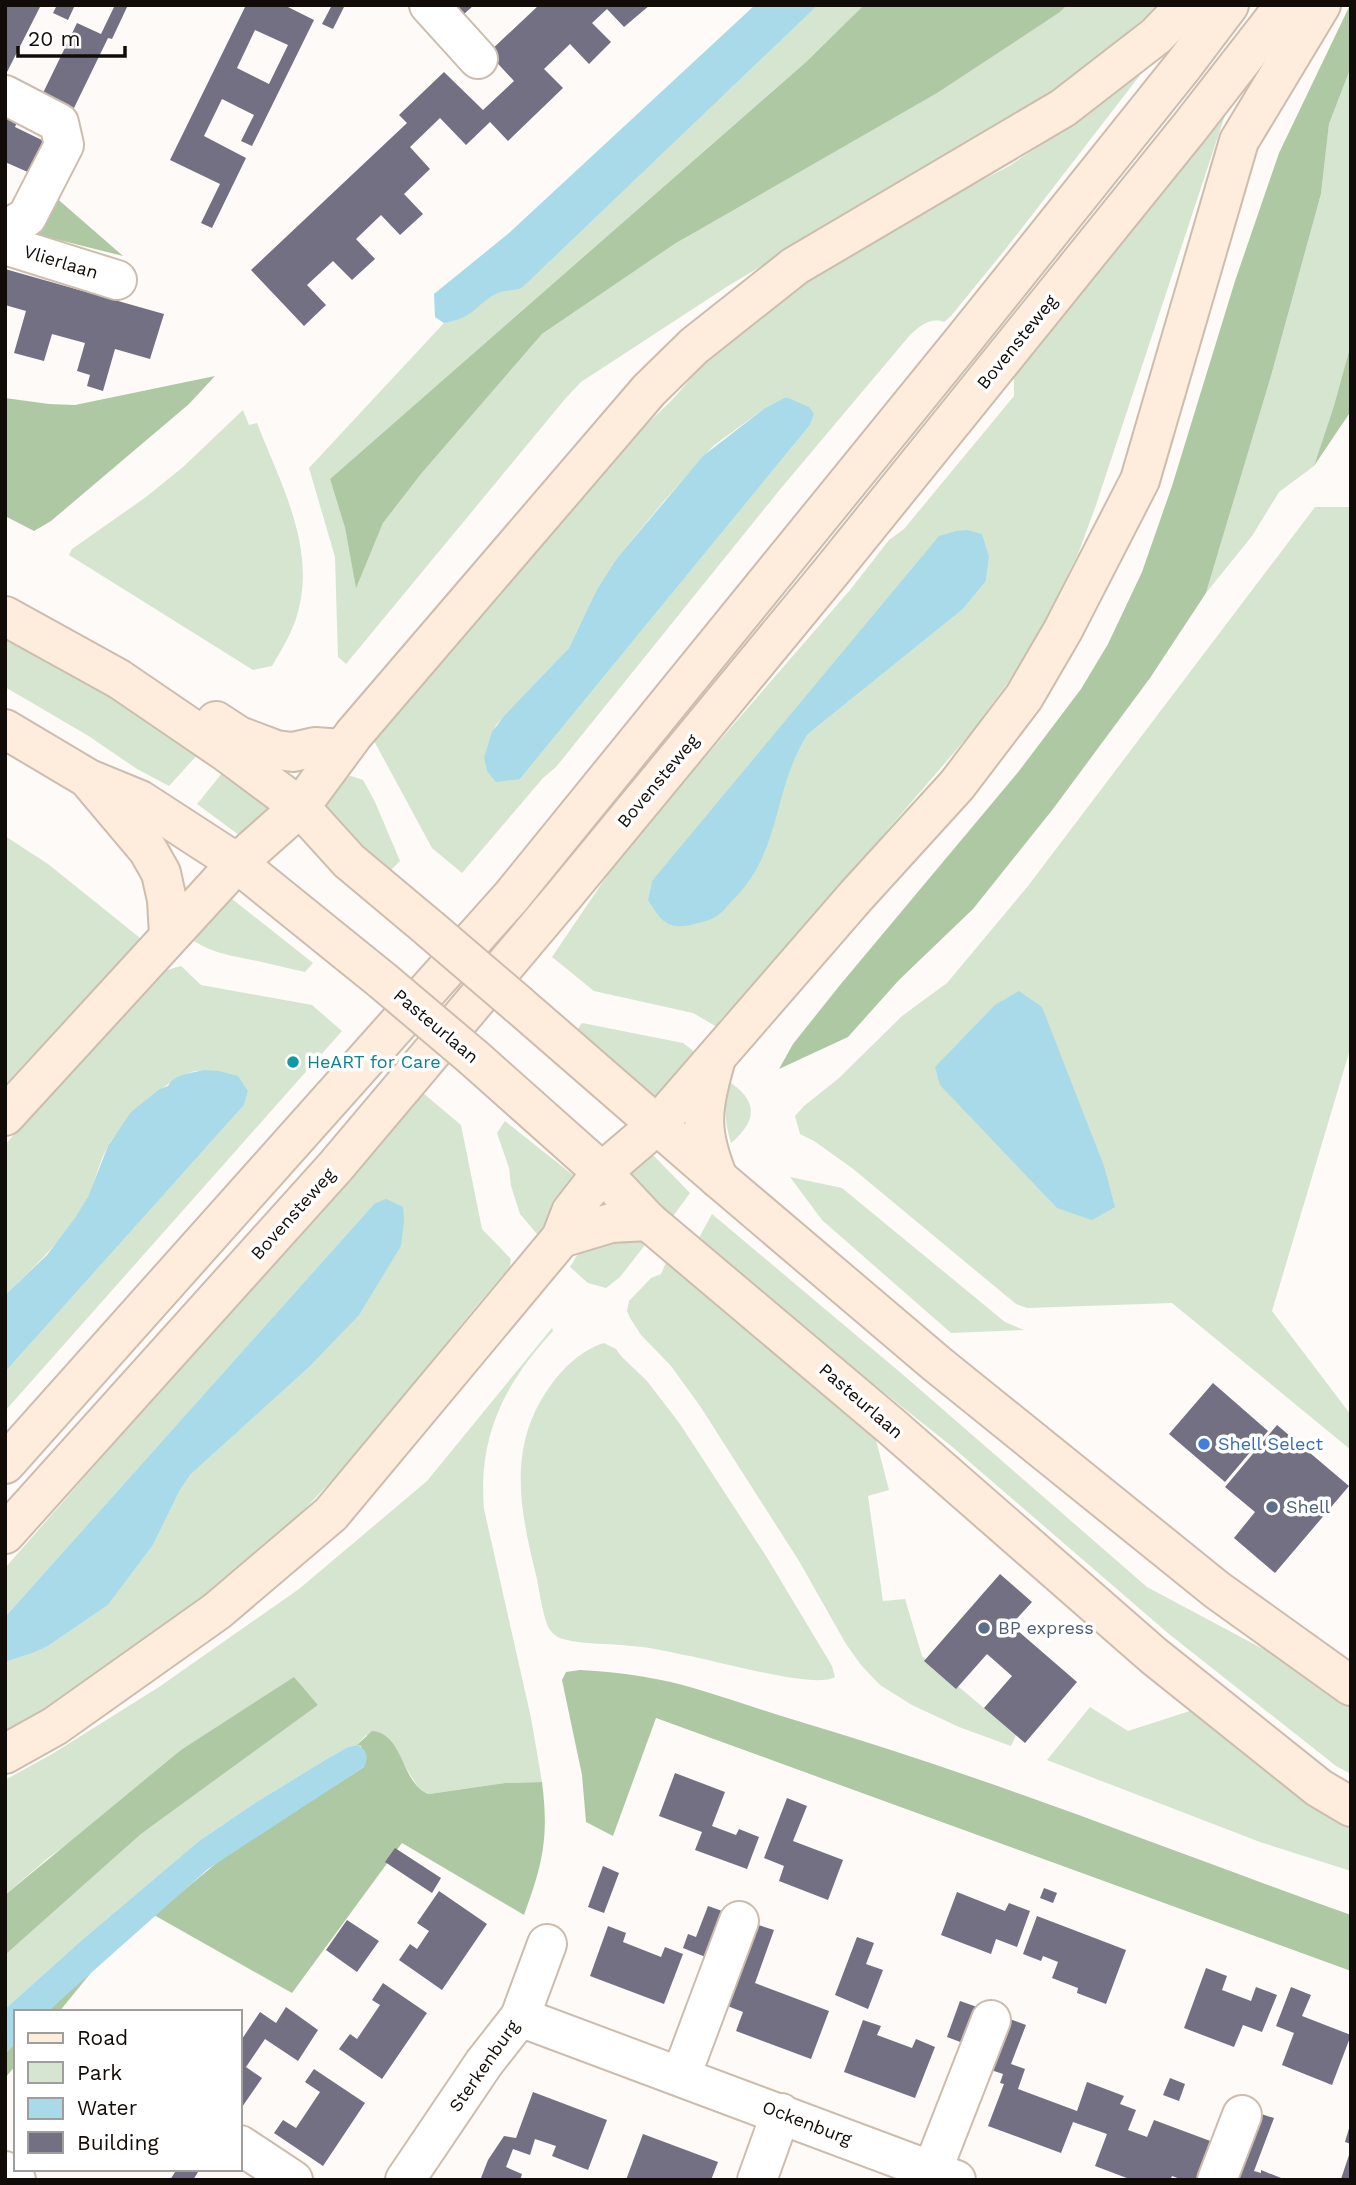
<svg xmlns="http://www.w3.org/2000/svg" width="1356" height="2185" font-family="'Work Sans',sans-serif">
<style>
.green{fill:#d6e5cf;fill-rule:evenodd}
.forest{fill:#afc8a4}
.water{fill:#a8dae9}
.building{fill:#727082;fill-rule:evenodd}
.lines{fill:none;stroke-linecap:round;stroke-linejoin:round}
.street-casing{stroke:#ccbdae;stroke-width:42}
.secondary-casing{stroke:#ccbdae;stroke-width:42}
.street{stroke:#fff;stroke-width:38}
.secondary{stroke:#feeddd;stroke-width:38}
.secondary-bridge-casing{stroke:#ccbdae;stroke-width:42;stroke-linecap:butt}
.secondary-bridge{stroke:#feeddd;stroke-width:38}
.culture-dot{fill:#0f9aa8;stroke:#fff;stroke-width:2.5}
.shop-dot{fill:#3f7fe0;stroke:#fff;stroke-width:2.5}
.service-dot{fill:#5c6f8a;stroke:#fff;stroke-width:2.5}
.labels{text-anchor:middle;stroke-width:7;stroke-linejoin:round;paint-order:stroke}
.street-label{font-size:18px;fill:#110c07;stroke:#fff}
.culture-label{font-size:18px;fill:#0d838f;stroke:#fff;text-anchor:start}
.shop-label{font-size:18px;fill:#366cbe;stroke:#fff;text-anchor:start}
.service-label{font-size:18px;fill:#4e5e75;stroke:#fff;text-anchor:start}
</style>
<rect width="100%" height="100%" fill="#fdfaf7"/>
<!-- green -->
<g class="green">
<path d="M818 5H864L806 62 330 479 345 528 356 586 383 523 421 474 542 334 676 243 1060 12 1067 5H1159L1079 76 728 286 581 382 565 399 346 664 338 657 335 557 309 468 444 323C474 317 474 306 496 294 504 289 514 291 523 287Z"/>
<polygon points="1351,67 1351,343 1335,406 1314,466 1279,492 1252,536 1206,593 1271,376 1321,194 1329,124"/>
<path d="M1144 70 1008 246 951 316 944 322C930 317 920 326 910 335L782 487 556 767 543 778 462 873 432 848 373 739 625 445 671 401 741 322 854 248 1009 166 1075 122ZM786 397 814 414 810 425 520 779 484 757 496 725 569 648 596 591 617 558 664 501 713 446 765 408Z"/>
<path d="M1233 91 1096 505 1078 554 1040 631 1009 681 970 734 767 970 720 1020 717 1027 693 1013 594 991 552 957 623 852 850 590 889 540 904 529 1014 396V380L1010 375ZM989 557 986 581 963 609 808 734 795 754 648 900 652 881Z"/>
<path d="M243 410 249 425 257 423C280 482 316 547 298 612 293 631 282 649 272 666L253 670 69 555 72 549 146 497 183 467Z"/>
<polygon points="1315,507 1351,507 1351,1046 1272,1311 1351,1415 1351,1450 1172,1303 1027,1308 1016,1304 852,1168 814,1141 800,1134 795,1116 804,1106 839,1078 902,1016 947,983 1028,886"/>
<polygon points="5,637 112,693 198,754 169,786 137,769 87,735 5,687"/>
<polygon points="223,772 283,815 243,838 197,804"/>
<polygon points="351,776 363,780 375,802 400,861 391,870 326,817 321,804 344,777"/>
<polygon points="5,836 48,864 145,942 5,1111"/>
<path d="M222 891 313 963 305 972C290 969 276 965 262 962 231 955 212 955 185 935Z"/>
<path d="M181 966 201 985 312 1005 342 1031 5 1411V1372L244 1105 248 1091C236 1085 216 1073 204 1071 176 1066 120 1124 107 1148 97 1166 94 1189 83 1207 62 1241 33 1268 5 1295V1145L144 982 153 974Z"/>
<polygon points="582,1023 683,1043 695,1052 657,1095 652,1096 577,1030"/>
<path d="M728 1081C759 1101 757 1121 731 1143 724 1121 724 1104 728 1081Z"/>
<path d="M423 1093 461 1125 482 1229 511 1259 510 1267C439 1347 377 1436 301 1513 213 1601 110 1669 5 1735V1662L33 1653 48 1646 108 1605 153 1545 180 1490 190 1475 307 1369 374 1204 5 1617V1568L366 1156H370Z"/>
<polygon points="505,1121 578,1179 579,1189 537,1234 520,1214 511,1186 509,1168 497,1133"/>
<polygon points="640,1156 654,1156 690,1193 668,1223 615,1178"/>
<polygon points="790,1177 842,1188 1005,1322 1024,1330 951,1333 822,1220"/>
<polygon points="712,1214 901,1373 1147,1587 1310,1674 1351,1698 1351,1774 1336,1766 1169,1634 950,1445 696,1243"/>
<polygon points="620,1238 648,1241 620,1277 606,1288 588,1283 570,1267 579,1252"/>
<polygon points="667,1260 776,1356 876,1440 889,1490 868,1496 883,1601 905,1599 922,1656 1016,1735 1011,1746 959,1727 912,1705 880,1685 861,1665 846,1644 799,1561 700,1406 671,1366 641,1335 630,1318 627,1311 629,1301 651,1278 661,1274"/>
<path d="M552 1328 553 1331C504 1384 478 1436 484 1509L531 1718 542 1782 505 1783 429 1794 419 1789 402 1761 366 1735 357 1745 348 1747 325 1760 255 1803 199 1841 82 1940 5 2009V1955L141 1834 318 1705 294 1678 48 1858 5 1895V1780L52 1754 159 1687 299 1589 427 1481Z"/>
<path d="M604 1343 616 1349 621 1356 647 1381 680 1424 766 1556 832 1666 835 1677C814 1690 712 1659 684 1655 666 1651 649 1647 631 1646 609 1643 584 1645 563 1639 558 1638 553 1634 550 1630 544 1622 539 1590 537 1579 520 1511 506 1446 551 1385 563 1368 583 1349 604 1343Z"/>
<polygon points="1090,1707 1128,1731 1196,1709 1351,1825 1351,1871 1260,1842 1047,1760"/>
</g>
<!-- forest -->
<g class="forest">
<polygon points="864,5 1067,5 1060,12 937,93 676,243 542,334 421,474 383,523 356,588 345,528 330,479 806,62"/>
<polygon points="1350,5 1351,67 1329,124 1321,194 1271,376 1206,593 1150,678 1053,809 973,909 899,980 848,1037 779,1069 793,1044 840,985 1019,771 1081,689 1108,644 1142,572 1172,486 1235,281 1279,153"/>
<polygon points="53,195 123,256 35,234"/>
<polygon points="1351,344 1351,411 1314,466 1334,406"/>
<polygon points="215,376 189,404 51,521 34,531 5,516 5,398 49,404 75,405"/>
<path d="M580 1670C620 1672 662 1678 700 1690 734 1700 767 1712 801 1722 988 1777 1168 1850 1351 1915V1971L656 1718 613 1836 586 1822 582 1775 562 1680 566 1672Z"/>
<polygon points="294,1677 318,1705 141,1834 5,1955 5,1895 181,1750"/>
<path d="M372 1731C404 1733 402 1786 429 1794L505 1783 542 1782C549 1837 543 1864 524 1915L402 1843 292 1993 154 1915 225 1856 364 1767 361 1746 357 1745Z"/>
<polygon points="94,1969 59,2012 47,2012"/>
<polygon points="16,2042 16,2065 5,2078 5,2054"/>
</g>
<!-- water -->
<g class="water">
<path d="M755 5H818L523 287C514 292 504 289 496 294 474 306 474 318 444 323L435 317 434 294 509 233Z"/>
<polygon points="786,397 809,407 814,414 810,425 520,779 496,782 487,771 484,757 492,732 504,716 569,648 596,591 617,558 703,456 765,408"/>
<path d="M967 530 982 534 989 557 986 581 963 609 808 734C772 787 783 853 731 902 726 907 721 914 715 917 709 921 701 922 694 924 668 931 661 921 648 900L652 881 939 536 956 531Z"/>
<polygon points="1019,991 1042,1007 1104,1166 1115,1207 1092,1220 1057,1208 940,1085 935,1067 995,1005"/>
<path d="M203 1070 219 1071 238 1076 248 1091 244 1105 5 1372V1295L47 1255 75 1218 88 1197 108 1146 131 1112 160 1089 168 1086C175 1073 191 1074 203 1070Z"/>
<polygon points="386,1199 403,1207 404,1221 401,1246 359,1315 307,1369 190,1475 180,1490 153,1545 108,1605 48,1646 33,1653 5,1662 5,1617 374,1204"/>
<path d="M357 1745C367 1749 369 1758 364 1767L208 1869 47 2012H16V2042L5 2054V2009L82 1940 199 1841 255 1803 325 1760 348 1747Z"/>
</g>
<!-- building -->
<g class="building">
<polygon points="5,5 41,5 5,76"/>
<polygon points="57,5 75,5 68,20 53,13"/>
<polygon points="115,5 128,5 112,39 108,38 74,108 43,93 77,23 101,34"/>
<path d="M246 5H284L314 20 252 146 241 141 254 115 222 99 204 136 246 158 212 228 201 223 220 184 170 160ZM255 30 288 45 269 84 237 68Z"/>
<polygon points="332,5 345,5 333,29 322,24"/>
<polygon points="456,5 474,5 464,14"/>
<polygon points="539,5 650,5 624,27 607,9 592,23 611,42 589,64 570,44 544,69 563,88 508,141 490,122 466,145 440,118 410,147 430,169 404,194 423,214 400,235 381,215 356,239 375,259 352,280 333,261 307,285 326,305 304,326 251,270 407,123 399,115 444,72 483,110 514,81 488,53"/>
<polygon points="5,111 19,118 15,127 46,142 30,173 5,162"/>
<polygon points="5,269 164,314 150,359 115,349 103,391 87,386 90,375 77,371 85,343 52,334 44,361 14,353 26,311 5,305"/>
<polygon points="1213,1383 1268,1431 1225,1482 1169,1434"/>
<polygon points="1277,1425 1349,1486 1275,1573 1234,1538 1255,1512 1225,1487"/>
<polygon points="1000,1574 1032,1602 1011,1625 1077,1682 1025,1743 984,1708 1012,1676 987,1654 956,1689 924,1661"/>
<polygon points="675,1773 725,1792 712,1826 736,1835 739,1829 759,1837 747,1869 695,1850 702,1832 659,1816"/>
<polygon points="787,1798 807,1806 793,1841 843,1860 828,1900 779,1881 784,1866 764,1858"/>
<polygon points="395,1848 441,1878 432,1893 385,1862"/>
<polygon points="603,1866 619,1873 604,1913 588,1907"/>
<polygon points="1044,1888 1057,1893 1053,1903 1040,1898"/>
<polygon points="439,1891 487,1924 442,1990 399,1960 410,1944 417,1949 429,1931 417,1923"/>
<polygon points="957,1892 1005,1911 1009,1903 1030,1911 1017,1947 996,1939 991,1954 941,1935"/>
<polygon points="708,1906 725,1912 708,1958 683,1948 688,1934 696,1937"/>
<polygon points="1037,1916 1126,1950 1106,2004 1077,1993 1078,1988 1052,1978 1058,1962 1043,1956 1041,1961 1023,1954"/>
<polygon points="347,1920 379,1941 357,1972 326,1950"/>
<polygon points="755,1924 774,1930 755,1983 829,2011 811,2059 736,2031 743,2012 725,2005"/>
<polygon points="608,1926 626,1933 623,1942 661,1957 665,1947 683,1954 664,2004 590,1976"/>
<polygon points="857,1937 874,1943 866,1964 883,1970 868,2009 835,1995"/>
<polygon points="1206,1968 1227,1976 1222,1990 1251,2001 1256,1987 1277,1995 1262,2032 1243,2025 1234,2047 1184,2028"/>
<polygon points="383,1983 427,2013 382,2079 339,2049 350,2034 357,2039 380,2005 372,2000"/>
<polygon points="1291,1987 1311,1995 1302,2016 1351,2035 1332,2085 1282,2065 1294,2033 1276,2026"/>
<polygon points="960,2001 977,2007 963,2043 947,2037"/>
<polygon points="286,2007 318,2030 298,2061 265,2039 246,2067 262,2078 240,2110 240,2042 260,2012 276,2023"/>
<polygon points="1007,2018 1026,2025 1011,2064 1025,2069 1018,2089 1077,2111 1087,2082 1124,2096 1120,2104 1136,2110 1128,2130 1147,2137 1154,2120 1213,2142 1199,2180 1183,2180 1172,2176 1170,2180 1132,2180 1095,2166 1107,2134 1073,2122 1061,2153 988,2126 1004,2084 1000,2083 1003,2074 988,2069"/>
<polygon points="863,2020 881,2026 877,2035 912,2048 916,2039 935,2047 915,2098 844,2072"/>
<polygon points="314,2069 365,2103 323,2166 274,2133 283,2120 296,2128 320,2092 305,2082"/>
<polygon points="1170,2078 1185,2084 1179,2101 1163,2095"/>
<polygon points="533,2092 607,2120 588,2170 552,2156 556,2146 535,2139 530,2155 513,2149 506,2167 522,2174 520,2180 486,2180 481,2178 488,2160 504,2136 516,2138"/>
<polygon points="1258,2113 1274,2118 1254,2171 1261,2173 1261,2170 1286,2180 1232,2180"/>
<polygon points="1350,2125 1351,2125 1351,2144 1345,2142"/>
<polygon points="643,2134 718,2162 711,2180 626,2180"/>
<polygon points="1350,2152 1351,2180 1342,2180 1341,2179"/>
<polygon points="177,2169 200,2169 193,2180 170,2180"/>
</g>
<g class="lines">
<!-- street casing -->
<g class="street-casing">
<g id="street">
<polyline points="429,5 478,59"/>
<polyline points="5,95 59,123 64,145 27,217 5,230"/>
<polyline points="5,245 117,280"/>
<polyline points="520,2017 956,2180"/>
<polyline points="681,2076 739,1921"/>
<polyline points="240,2145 293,2180"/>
<polyline points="5,2171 16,2180"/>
<polyline points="932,2171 991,2020"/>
<polyline points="405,2180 484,2063 520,2017 547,1944"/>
<polyline points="757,2180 781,2113"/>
<polyline points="1217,2180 1242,2115"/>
</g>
</g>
<!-- secondary casing -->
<g class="secondary-casing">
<g id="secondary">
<polyline points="5,616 119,679 226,752 300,807 349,861 429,928"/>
<polyline points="216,721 239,736 276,750 293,752 315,747 342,749"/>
<polyline points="5,729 89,779 140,800 237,863 383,981"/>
<polyline points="89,780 148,850 161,873 167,900 169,935"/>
<polyline points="519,1005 718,1178 937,1364 1217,1590 1351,1686"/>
<polyline points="474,1058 602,1172 648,1221 891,1426 1154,1656 1319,1788 1351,1807"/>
<path d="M715 1062C701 1110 699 1131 718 1178"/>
<polyline points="5,1116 237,863 300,807 354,734 649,390 694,346 795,266 1063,108 1156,36 1186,5"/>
<polyline points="561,1238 611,1223 648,1221"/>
<polyline points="5,1464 511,897 962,342 1183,66 1229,5"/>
<polyline points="5,1534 336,1166 561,899 830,573 1190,127 1285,5"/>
<polyline points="5,1754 55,1726 217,1611 331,1514 561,1238 571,1212 602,1172 658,1124 856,896 957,785 1024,697 1063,630 1140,480 1239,141 1321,5"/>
</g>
</g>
<!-- street -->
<use href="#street" class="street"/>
<!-- secondary -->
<use href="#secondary" class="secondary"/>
<!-- secondary-bridge casing -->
<g class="secondary-bridge-casing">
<g id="secondary-bridge">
<polyline points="429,928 519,1005"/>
<polyline points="383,981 474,1058"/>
</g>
</g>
<!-- secondary-bridge -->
<use href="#secondary-bridge" class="secondary-bridge"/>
</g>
<!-- markers -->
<circle class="culture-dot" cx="293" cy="1062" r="7"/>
<circle class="shop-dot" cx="1204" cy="1444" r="7"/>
<g class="service-dot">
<circle cx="1272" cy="1507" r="7"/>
<circle cx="984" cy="1628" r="7"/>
</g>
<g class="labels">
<!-- street labels -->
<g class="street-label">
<text transform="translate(61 262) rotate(17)" y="6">Vlierlaan</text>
<text transform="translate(1017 342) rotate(-51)" y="6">Bovensteweg</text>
<text transform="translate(658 781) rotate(-50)" y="6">Bovensteweg</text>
<text transform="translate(436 1026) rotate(40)" y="6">Pasteurlaan</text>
<text transform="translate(293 1214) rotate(-48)" y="6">Bovensteweg</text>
<text transform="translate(861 1401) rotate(41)" y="6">Pasteurlaan</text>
<text transform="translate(484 2066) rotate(-55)" y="6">Sterkenburg</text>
<text transform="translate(807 2123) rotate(21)" y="6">Ockenburg</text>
</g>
<!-- culture labels -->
<g class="culture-label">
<text x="307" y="1068">HeART for Care</text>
</g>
<!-- shop labels -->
<g class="shop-label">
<text x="1218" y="1450">Shell Select</text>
</g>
<!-- service labels -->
<g class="service-label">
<text x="1286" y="1513">Shell</text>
<text x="998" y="1634">BP express</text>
</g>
</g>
<!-- border -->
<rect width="1356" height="2185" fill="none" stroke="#110c07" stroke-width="14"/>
<!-- legend -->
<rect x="14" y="2010" width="228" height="161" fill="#ffffff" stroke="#a09e9c" stroke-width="2"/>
<rect x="28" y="2033" width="35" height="10" fill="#feeddd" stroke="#a09e9c" stroke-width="2"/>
<text x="77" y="2045" font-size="21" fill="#110c07">Road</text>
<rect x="28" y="2062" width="35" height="21" fill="#d6e5cf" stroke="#a09e9c" stroke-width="2"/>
<text x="77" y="2080" font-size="21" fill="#110c07">Park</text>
<rect x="28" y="2098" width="35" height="21" fill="#a8dae9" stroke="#a09e9c" stroke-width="2"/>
<text x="77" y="2115" font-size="21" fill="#110c07">Water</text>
<rect x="28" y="2132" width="35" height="21" fill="#727082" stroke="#a09e9c" stroke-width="2"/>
<text x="77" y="2150" font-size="21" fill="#110c07">Building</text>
<!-- scale -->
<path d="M18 46v10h107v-10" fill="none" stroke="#110c07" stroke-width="3.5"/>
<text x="28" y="46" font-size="21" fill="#110c07" stroke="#ffffff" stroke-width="5" paint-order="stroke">20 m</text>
</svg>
